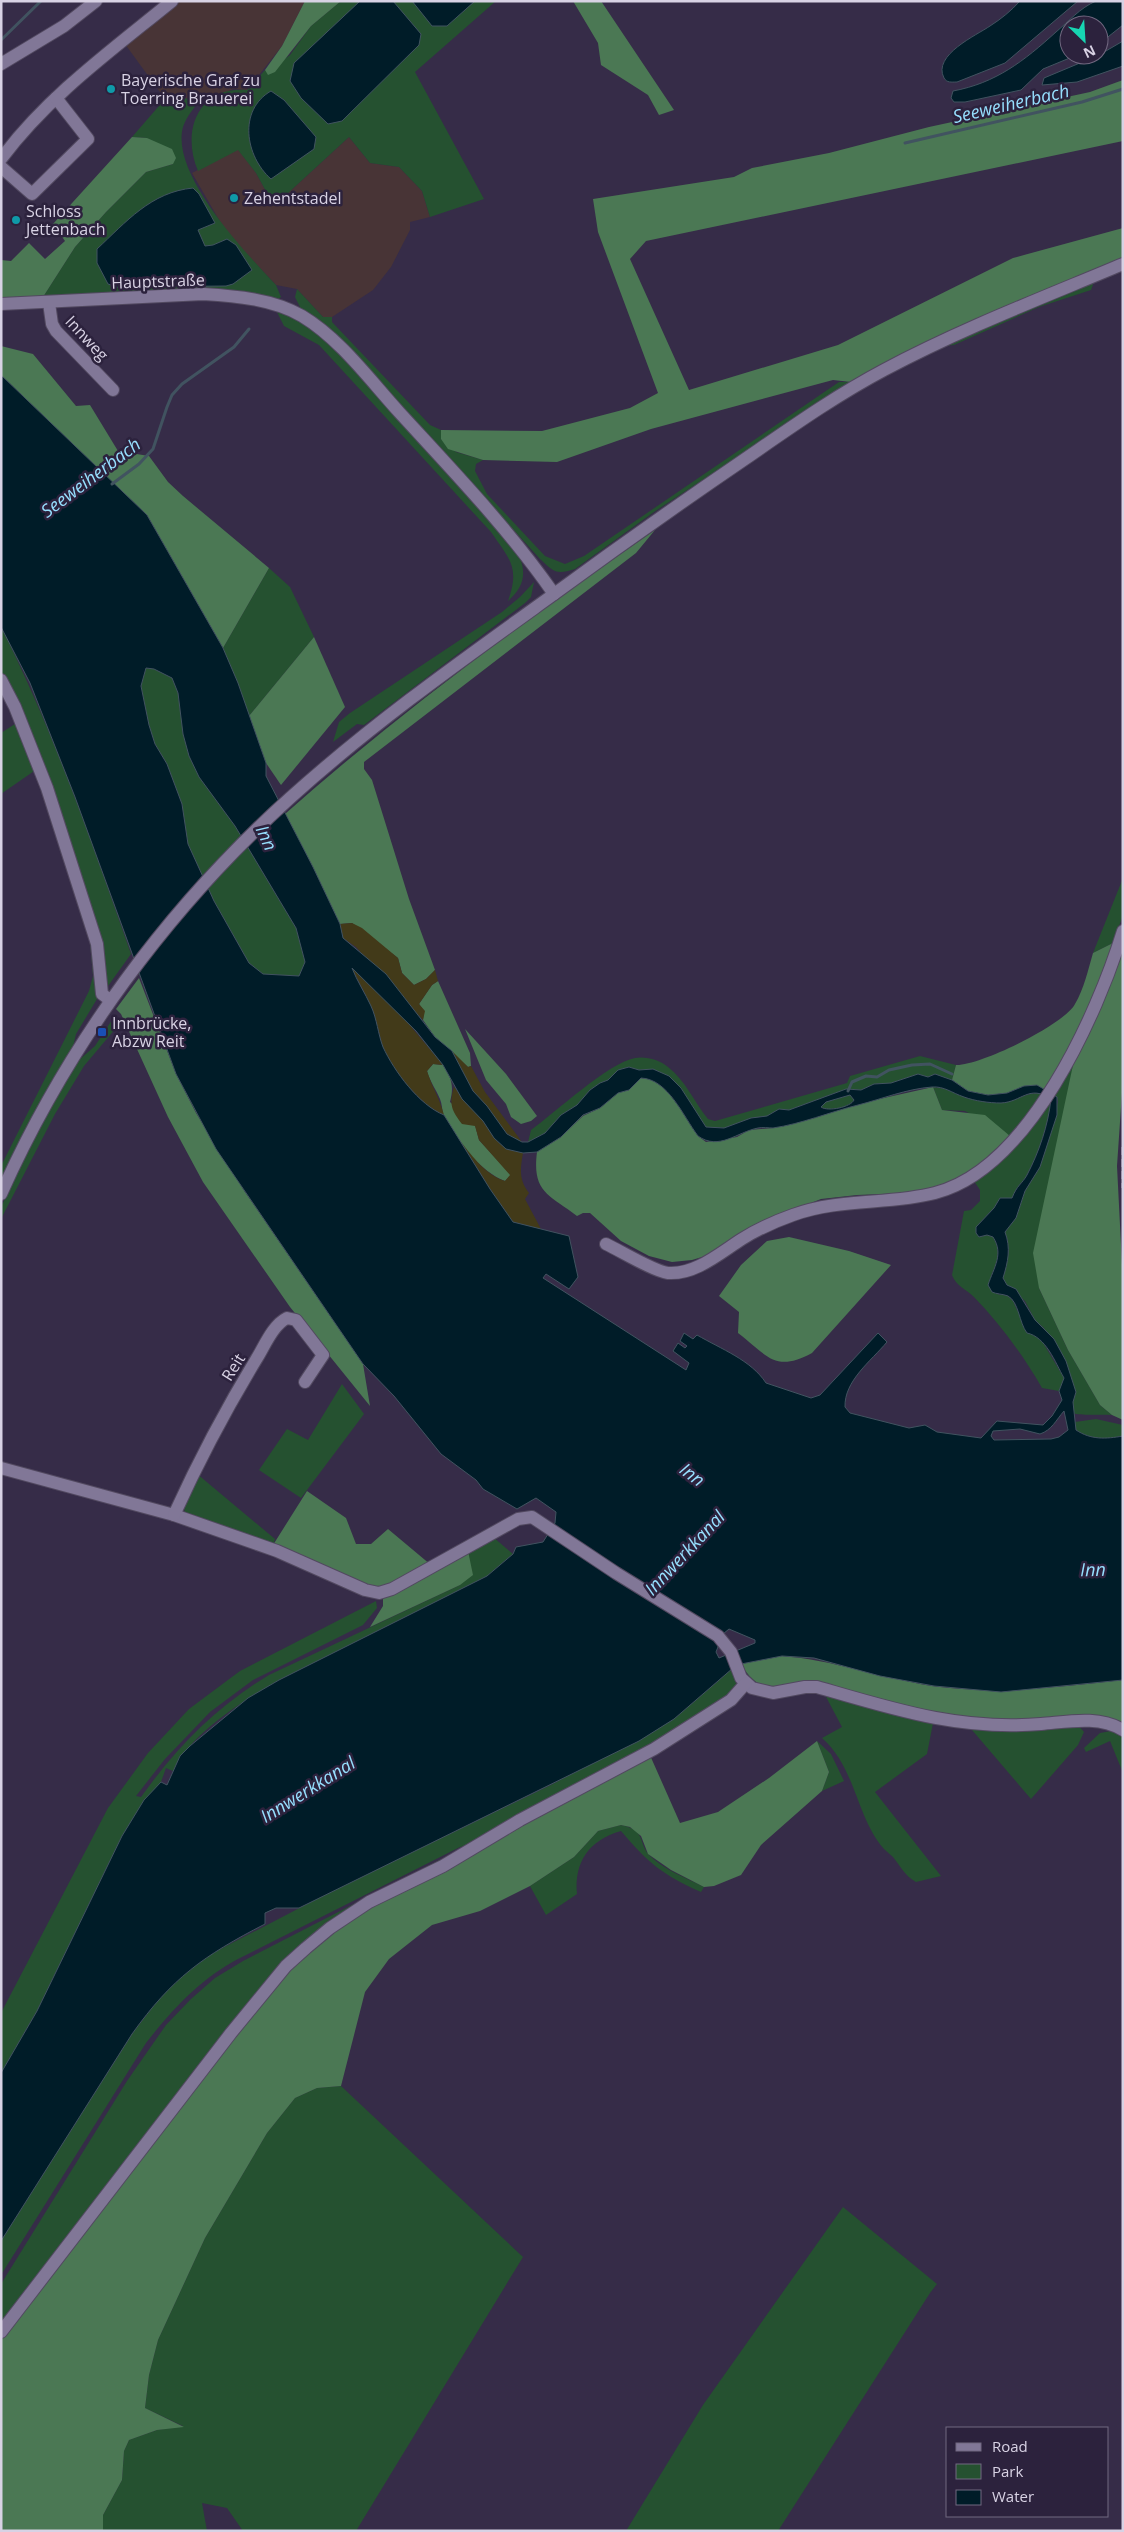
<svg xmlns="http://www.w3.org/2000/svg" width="1124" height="2532" font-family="'Open Sans',sans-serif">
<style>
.commercial{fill:#483436}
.green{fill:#255130}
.forest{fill:#4b7854}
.sand{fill:#423a19}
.water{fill:#001c28;stroke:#415360;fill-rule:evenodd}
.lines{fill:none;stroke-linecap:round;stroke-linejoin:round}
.stream{stroke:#415360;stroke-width:3}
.minor-casing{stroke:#524960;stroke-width:14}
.minor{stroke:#817797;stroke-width:12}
.rail{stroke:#9a93a9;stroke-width:3;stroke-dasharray:8 4;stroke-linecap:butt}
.culture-dot{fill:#0f9aa8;stroke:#2c223d;stroke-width:2}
.transit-dot{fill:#1a4fb4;stroke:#2c223d;stroke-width:2}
.labels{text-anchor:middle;stroke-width:5;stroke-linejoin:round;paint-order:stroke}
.poi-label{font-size:16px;fill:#d8d2e4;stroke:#2c223d;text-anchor:start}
.street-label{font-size:16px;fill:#d8d2e4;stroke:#2c223d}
.water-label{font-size:18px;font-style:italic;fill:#96dffe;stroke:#2c223d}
</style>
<rect width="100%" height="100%" fill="#362c48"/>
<!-- commercial -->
<g class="commercial">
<polygon points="181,1 305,1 282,46 247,90 233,89 208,102 202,98 165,99 125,44"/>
<polygon points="349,137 370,163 399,167 422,191 430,217 410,222 410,230 391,267 373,290 332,317 323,317 297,289 276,285 238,245 222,225 192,173 238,149 256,173 274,206"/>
</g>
<!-- green -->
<g class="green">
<path d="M341 1H496L415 72 484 199 430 217 422 191 399 167 370 163 349 137 274 206 256 173 238 150 198 171C181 131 198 86 247 90L265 70 267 72 290 55 311 26Z"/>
<path d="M202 98C195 107 187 115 183 127 170 174 246 253 276 285L281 297 277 300 187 290 130 291 43 297 75 247 106 212 146 172 173 164 147 138 132 137 165 99Z"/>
<polygon points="1094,282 1091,290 1039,307 954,345 944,346 1037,304"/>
<path d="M297 289 323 317H332V322L430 425 441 430V439L456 452 483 460 476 464 475 471 487 494 545 556 565 564 584 556 839 382H851L654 512 575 569C556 575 554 572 540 559L398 403 302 311 295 297Z"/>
<path d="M277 312C322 325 352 368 383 401 431 452 476 504 520 558 527 576 522 589 508 601 520 567 510 560 491 532L319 345 284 326Z"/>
<polygon points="269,568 290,587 314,637 249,716 223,648"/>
<polygon points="534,582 531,597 525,603 364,725 357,724 333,742 339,722 350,713 502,612 520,597"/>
<path d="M1 627C54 732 92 843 131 954L108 986 106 984 98 938 1 674Z"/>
<polygon points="146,668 154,669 172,678 178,693 183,734 189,756 199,777 235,826 296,928 305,962 299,976 263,974 249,963 214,901 188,844 182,804 167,764 155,744 149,725 141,686"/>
<polygon points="18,722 37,769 1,794 1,733"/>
<polygon points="1123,878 1123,915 1113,943 1093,953"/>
<polygon points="89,931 100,985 97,999 76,1034 73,1047 56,1074 1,1179 1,1166 89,991 93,976"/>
<polygon points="112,1020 116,1028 84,1066 55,1114 1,1219 1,1207 46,1114 79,1060 95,1046"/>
<path d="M920 1056 956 1065 952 1080 935 1074 928 1077 918 1074 891 1083 874 1084 861 1090 846 1089 789 1110 779 1109 767 1116 751 1118 724 1128 706 1127 694 1110 653 1069 639 1070 629 1067 618 1070 608 1080 600 1083 590 1090 577 1105 561 1115 545 1133 528 1142 531 1130C556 1112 608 1063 635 1058 646 1056 660 1060 668 1067 686 1081 694 1102 708 1119L715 1121 847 1083 850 1076Z"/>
<path d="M1073 1065 1039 1288 1068 1350 1100 1405 1112 1415C1102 1414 1080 1416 1073 1413V1402L1076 1392 1044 1328 1035 1320 1025 1301 1007 1285 1003 1278C1008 1262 1011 1248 1005 1232L1016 1218 1025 1191 1040 1167 1058 1102 1057 1097 1054 1095Z"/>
<path d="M933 1087C957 1089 976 1104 1001 1103 1017 1102 1027 1090 1043 1094L1010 1136 965 1111 942 1110Z"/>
<path d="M850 1095 854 1100C851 1107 828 1112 821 1107L822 1103Z"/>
<path d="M1051 1099C1048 1126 1039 1152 1027 1175 1022 1184 1017 1185 1012 1198H1000L994 1208 976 1227V1233L980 1237 987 1235 993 1237C1002 1252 997 1261 991 1276L997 1294 1008 1296 1013 1301 1017 1310 1042 1341 1064 1378 1059 1391 1042 1388C1023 1355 1000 1324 974 1297 966 1289 956 1286 952 1275L964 1211 971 1210 980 1201V1190L974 1181Z"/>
<polygon points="342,1384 364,1414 301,1498 259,1470 287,1429 308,1440"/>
<path d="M1096 1419 1123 1425V1436C1106 1439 1091 1440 1076 1430L1075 1422Z"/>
<polygon points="196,1473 275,1539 273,1545 185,1512 184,1509"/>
<path d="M493 1537 513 1554 487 1576 279 1680C243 1701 191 1733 173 1771L166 1768 161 1782 122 1836 37 2011 1 2073V2013L108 1808 148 1753 189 1709 240 1671 376 1601 377 1608 363 1625 253 1680 210 1712 165 1759 136 1796 141 1797C176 1748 217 1706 269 1675L460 1585 468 1551Z"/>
<path d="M733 1668 737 1688C721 1710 687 1714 673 1733L476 1844 460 1847 238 1959C200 1979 172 2010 146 2043L1 2275V2241L132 2034 168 1987 211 1954 336 1889 551 1785 674 1719Z"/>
<path d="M824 1693 909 1719 933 1723 927 1754 875 1792 941 1876 916 1882C905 1876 901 1867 893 1857 890 1854 887 1852 884 1849 856 1817 856 1768 822 1738L842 1727Z"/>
<polygon points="1078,1725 1084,1732 1078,1745 1031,1799 972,1730 1012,1730"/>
<polygon points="1111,1731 1123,1736 1123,1773 1110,1741 1086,1752 1084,1748 1100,1733"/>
<polygon points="817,1741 831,1754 844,1781 822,1791 829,1772"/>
<path d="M621 1825C646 1830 638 1842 649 1855 663 1869 686 1878 704 1887L701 1892C664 1876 647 1862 621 1831 589 1840 574 1862 577 1894L546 1915 530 1886 574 1857 598 1831Z"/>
<polygon points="459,1850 1,2328 1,2284 127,2081 166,2025 191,1999 215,1978 243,1961"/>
<polygon points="341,2086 523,2257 356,2531 243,2531 227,2508 202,2503 207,2531 103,2531 103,2515 122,2480 124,2451 129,2440 157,2430 183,2426 145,2408 149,2375 158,2340 205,2238 267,2133 295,2098 317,2088"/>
<polygon points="843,2207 937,2284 930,2293 778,2531 626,2531 703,2405"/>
</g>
<!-- forest -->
<g class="forest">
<polygon points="305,1 341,1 311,26 275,72 268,75 265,70 282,46"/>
<polygon points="573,1 601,1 674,110 659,115 648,95 601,65 598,43"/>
<polygon points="1123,80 1123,141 646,241 630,259 689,390 838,345 1013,258 1123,228 1123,258 953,330 851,382 833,380 651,429 557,462 483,460 448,449 441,439 441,430 542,431 630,408 658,393 598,232 593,199 734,177 752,168 829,153 929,127 1090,92"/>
<polygon points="132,137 147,138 172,149 176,158 173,164 146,172 106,212 75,247 43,297 1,298 1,260 11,261 29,243 45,259 65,241 53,224"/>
<polygon points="1,346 33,354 76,406 90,405 118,451 149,456 168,482 183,496 269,568 223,648 147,515 1,375"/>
<path d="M655 530 636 553 364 762V769L372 780 409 899 435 970 426 979 414 985 402 973 398 958 352 923 340 924 285 814C401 711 527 619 655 530Z"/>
<polygon points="314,637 345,707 281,785 266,763 249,716"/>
<path d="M1123 938V1078L1117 1166 1123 1284V1420L1112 1415 1100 1405 1068 1350 1039 1288 1033 1253 1073 1065 1062 1062 1045 1089 1024 1086 1007 1093 988 1095 968 1091 952 1080 956 1065C980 1066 1065 1024 1075 1004 1084 989 1088 970 1093 953Z"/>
<polygon points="139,978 176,1074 196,1113 245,1192 363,1364 370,1406 290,1307 203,1182 168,1117 121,1014 116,1009"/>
<polygon points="438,981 470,1053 471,1066 468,1067 435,1037 423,1020 424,1011 419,1004 432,985"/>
<polygon points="465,1029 506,1074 537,1116 531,1121 521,1124 511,1117 506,1104 486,1080"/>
<path d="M433 1064 443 1065C452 1079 454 1086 450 1102L475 1125 479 1140 511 1175 505 1181C483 1174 451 1136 443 1114 442 1109 442 1104 440 1099 436 1089 430 1082 427 1071Z"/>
<path d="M641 1078C668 1079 683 1116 698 1136L706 1142 737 1137 749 1130 773 1128 875 1100 933 1087 942 1110 985 1115 1010 1136 970 1173 933 1188 907 1193 857 1195 821 1199 783 1214 712 1254 692 1260 672 1262 649 1256 621 1241 590 1213H583L577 1216C548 1194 532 1192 537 1152L561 1137 583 1116 600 1108 618 1093 629 1090Z"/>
<path d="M789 1237 849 1251 891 1265 812 1353C775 1373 768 1356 738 1333L739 1312 719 1296 741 1265 767 1241Z"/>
<polygon points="307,1491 346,1518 356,1544 371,1544 388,1529 431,1565 378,1589 273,1545"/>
<polygon points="468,1551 473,1575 460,1585 370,1627 383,1606 383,1596"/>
<path d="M782 1656C833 1660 882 1678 932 1686 996 1695 1059 1687 1123 1680V1725C1063 1723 1000 1725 940 1716 901 1709 864 1693 826 1684 792 1677 766 1707 741 1664Z"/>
<polygon points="817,1741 829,1772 822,1791 761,1845 741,1875 714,1886 704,1887 671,1870 648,1854 641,1836 630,1827 621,1825 598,1831 574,1857 530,1886 480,1911 432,1925 389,1959 365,1992 341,2086 317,2088 295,2098 267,2133 205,2238 158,2340 149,2375 145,2408 184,2427 157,2430 129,2440 124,2451 122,2480 103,2515 103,2531 1,2531 1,2336 265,1993 337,1925 649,1753 680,1823 718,1812 769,1778"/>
</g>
<!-- sand -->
<g class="sand">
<polygon points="352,923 362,928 398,958 402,973 414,985 426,979 435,970 438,981 432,985 419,1004 425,1011 423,1020 356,947 343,938 340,924"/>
<path d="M351 966 398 1011 443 1065 433 1064 427 1071C432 1087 440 1099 444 1115 420 1105 391 1069 382 1044 379 1033 377 1022 373 1011 367 996 358 981 351 966Z"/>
<polygon points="452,1051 468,1067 471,1066 485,1092 522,1142 507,1134 487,1106 473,1091"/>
<path d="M454 1087 483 1121 494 1138 506 1149 523 1153C520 1170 519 1180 529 1193L525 1199 541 1229 513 1222 490 1189 461 1142C473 1157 486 1175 505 1181L510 1175 479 1140 475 1126 462 1124C451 1110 449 1104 454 1087Z"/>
</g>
<!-- water -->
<g class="water">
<polygon points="360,1 393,1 421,34 419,45 342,121 328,124 301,98 290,81 294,63"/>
<polygon points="412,1 475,1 447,26 432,26"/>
<path d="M1020 1H1078L1005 63 957 82C951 82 947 83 944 78 932 55 977 35 990 26 1001 19 1011 11 1020 1Z"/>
<path d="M1096 1H1123V25L1099 44V25H1069V55H1077L1043 69 1021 90 965 102H954L951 98 953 91C996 83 1024 61 1056 32 1069 21 1080 8 1096 1Z"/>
<polygon points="1123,41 1123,66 1077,82 1042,85 1044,78 1099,55"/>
<path d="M271 91 284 100 316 137 314 149 271 179C245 156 238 110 271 91Z"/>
<path d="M193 188 199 194 215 223 198 230 205 246 213 245 227 239 236 245 252 270 233 284 226 286 117 287 108 284 97 263V249C126 222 151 192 193 188Z"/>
<path d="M1 375 147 515 223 648 238 683 266 763V776L313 867 340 924 343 938 386 974 435 1037 452 1051 473 1091 487 1106 507 1134 522 1142H528L545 1133 561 1115 577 1105 590 1090 600 1083 608 1080 618 1070 629 1067 639 1070 653 1069 669 1076 681 1088 706 1127 724 1128 751 1118 767 1116 779 1109 789 1110 846 1089 861 1090 874 1084 891 1083 918 1074 928 1077 935 1074 952 1080 968 1091 988 1095 1007 1093 1024 1086 1037 1085 1057 1097V1115L1040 1167 1025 1191 1016 1218 1005 1232C1011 1248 1008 1262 1003 1278L1007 1285 1016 1289 1035 1320 1054 1339 1066 1361 1076 1392 1073 1402 1076 1430C1091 1440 1106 1439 1123 1436V1680L1001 1692 934 1686 880 1676 814 1658 782 1656 741 1664 733 1668 674 1719 639 1741 299 1908H276L265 1913V1924C203 1956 172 1978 132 2034L1 2241V2073L37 2011 122 1836 144 1800 161 1782 167 1785 180 1756 190 1746 248 1698 279 1680 487 1576 513 1554 516 1547 543 1542 555 1523 556 1512 536 1498 517 1509 483 1489 476 1480 441 1454 394 1396 363 1364 216 1149 176 1074 75 797 30 683 1 627ZM146 668 154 669 172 678 178 693 183 734 189 756 199 777 235 826 296 928 305 962 299 976 263 974 249 963 214 901 188 844 182 804 167 764 155 744 149 725 141 686ZM352 968 416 1031 443 1065 462 1099 483 1121 494 1138 506 1149 523 1153 537 1152 561 1137 583 1115 600 1108 618 1093 629 1090 641 1078C668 1079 683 1116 698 1136 719 1151 737 1132 758 1128 763 1127 768 1128 773 1128 801 1124 830 1112 858 1105 882 1099 906 1089 932 1087 944 1086 952 1093 964 1097 975 1101 989 1103 1001 1103 1022 1102 1029 1084 1051 1099 1048 1126 1039 1152 1027 1175 1022 1184 1017 1185 1012 1198H1000L994 1208 976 1227V1233L979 1237 987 1235 993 1237C1004 1254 994 1267 988 1285L992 1292C996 1294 1003 1294 1008 1296 1019 1302 1019 1323 1027 1333 1046 1337 1055 1362 1064 1378L1059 1391 1062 1400 1052 1416 1043 1425 997 1421 981 1438 937 1432 925 1425 909 1428 850 1413 845 1407C844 1381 871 1361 887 1342L878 1333 820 1395 811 1398 766 1383C751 1360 721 1349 697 1335L693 1339 684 1333 680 1341 687 1346 685 1348 678 1343 673 1351 689 1363 686 1370 543 1278 546 1274 569 1289 578 1277 569 1236 513 1222 490 1189 444 1115C419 1105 394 1071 383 1047 378 1034 377 1019 371 1006 365 993 357 981 352 968ZM850 1095 854 1100C851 1107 828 1112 821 1107L826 1102ZM1064 1411 1068 1430 1059 1437 1051 1439 994 1440 991 1436 993 1431 1020 1429 1040 1434C1052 1430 1056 1420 1064 1411ZM729 1629 755 1640V1643L719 1658 716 1652 723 1634Z"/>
</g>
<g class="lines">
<!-- stream -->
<g class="stream">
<polyline points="1,40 41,1"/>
<polyline points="905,143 1082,102 1123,89"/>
<polyline points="112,484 139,464 153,449 167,407 172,395 182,384 234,347 249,329"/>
<polyline points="848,1091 852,1082 866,1076 877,1077 889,1070 912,1065 930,1064 952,1074"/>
</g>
<!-- minor casing -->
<g class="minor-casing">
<g id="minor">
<polyline points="1,64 64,26 96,1"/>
<path d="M1 159C48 96 112 50 172 1"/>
<polyline points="1,167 32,194 88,139 56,98"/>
<polyline points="49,303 52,324 56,331 113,390"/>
<path d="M1 304 203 294C235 296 273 299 302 316 340 339 369 379 399 412 453 471 508 528 554 594"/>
<polyline points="1,680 15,707 47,788 97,944 102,994 110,1000"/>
<path d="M1 1194C68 1044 168 908 290 798 372 724 461 661 550 597 614 550 679 504 745 459 790 428 835 396 884 370 961 329 1042 298 1123 264"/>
<path d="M606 1244C621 1251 653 1271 668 1273 695 1275 720 1253 742 1239 758 1229 776 1221 793 1215 839 1198 889 1205 935 1193 1029 1169 1097 1015 1123 931"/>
<path d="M1 1468 174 1515 277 1551 365 1590 379 1593 392 1589 518 1519 532 1517 616 1573 718 1636 731 1652 741 1678 752 1688 773 1693 805 1687H817C893 1709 960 1731 1041 1724 1067 1722 1098 1715 1123 1730"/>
<path d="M174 1515C199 1460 226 1409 257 1358 265 1345 273 1325 287 1318L296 1320 323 1355 305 1382"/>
<polyline points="1,2332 231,2033 286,1966 306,1948 330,1928 369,1902 443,1866 520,1820 654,1749 731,1700 746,1683"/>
</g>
</g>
<!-- minor -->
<use href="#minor" class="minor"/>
<!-- rail -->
<polyline class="rail" points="1123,1147 1123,1188"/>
</g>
<!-- markers -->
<g class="culture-dot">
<circle cx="111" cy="89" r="5"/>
<circle cx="234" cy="198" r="5"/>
<circle cx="16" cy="220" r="5"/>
</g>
<rect class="transit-dot" x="97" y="1027" width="10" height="10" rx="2.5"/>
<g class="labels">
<!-- poi labels -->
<g class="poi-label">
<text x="121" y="86">Bayerische Graf zu<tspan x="121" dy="18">Toerring Brauerei</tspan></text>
<text x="244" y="204">Zehentstadel</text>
<text x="26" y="217">Schloss<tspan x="26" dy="18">Jettenbach</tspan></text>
<text x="112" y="1029">Innbrücke,<tspan x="112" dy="18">Abzw Reit</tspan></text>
</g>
<!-- street labels -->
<g class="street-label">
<text transform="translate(158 281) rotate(-2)" y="6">Hauptstraße</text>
<text transform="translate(87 338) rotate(47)" y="6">Innweg</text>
<text transform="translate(233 1367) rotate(-58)" y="6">Reit</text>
</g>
<!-- water labels -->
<g class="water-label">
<text transform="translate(1011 104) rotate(-13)" y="6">Seeweiherbach</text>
<text transform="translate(91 478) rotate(-37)" y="6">Seeweiherbach</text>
<text transform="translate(266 838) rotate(65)" y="6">Inn</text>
<text transform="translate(692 1475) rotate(37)" y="6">Inn</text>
<text transform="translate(685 1553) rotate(-47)" y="6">Innwerkkanal</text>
<text transform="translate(1093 1570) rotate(-1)" y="6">Inn</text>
<text transform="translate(308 1790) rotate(-32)" y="6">Innwerkkanal</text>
</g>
</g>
<!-- border -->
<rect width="1124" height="2532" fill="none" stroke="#d8d2e4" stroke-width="5"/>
<!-- legend -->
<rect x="946" y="2427" width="162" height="90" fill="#2c223d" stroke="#716880"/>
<rect x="956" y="2443" width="25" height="8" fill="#817797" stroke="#716880"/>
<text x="992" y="2452" font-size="15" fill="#d8d2e4">Road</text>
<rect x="956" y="2464" width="25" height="15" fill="#255130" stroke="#716880"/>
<text x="992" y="2477" font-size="15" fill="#d8d2e4">Park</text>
<rect x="956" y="2490" width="25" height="15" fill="#001c28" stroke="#716880"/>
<text x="992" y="2502" font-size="15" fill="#d8d2e4">Water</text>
<!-- north arrow -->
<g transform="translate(1084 40) rotate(155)"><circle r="24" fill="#2c223d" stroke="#716880"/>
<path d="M0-4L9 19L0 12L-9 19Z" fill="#17d5b2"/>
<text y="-8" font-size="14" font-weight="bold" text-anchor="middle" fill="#d8d2e4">N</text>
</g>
</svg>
